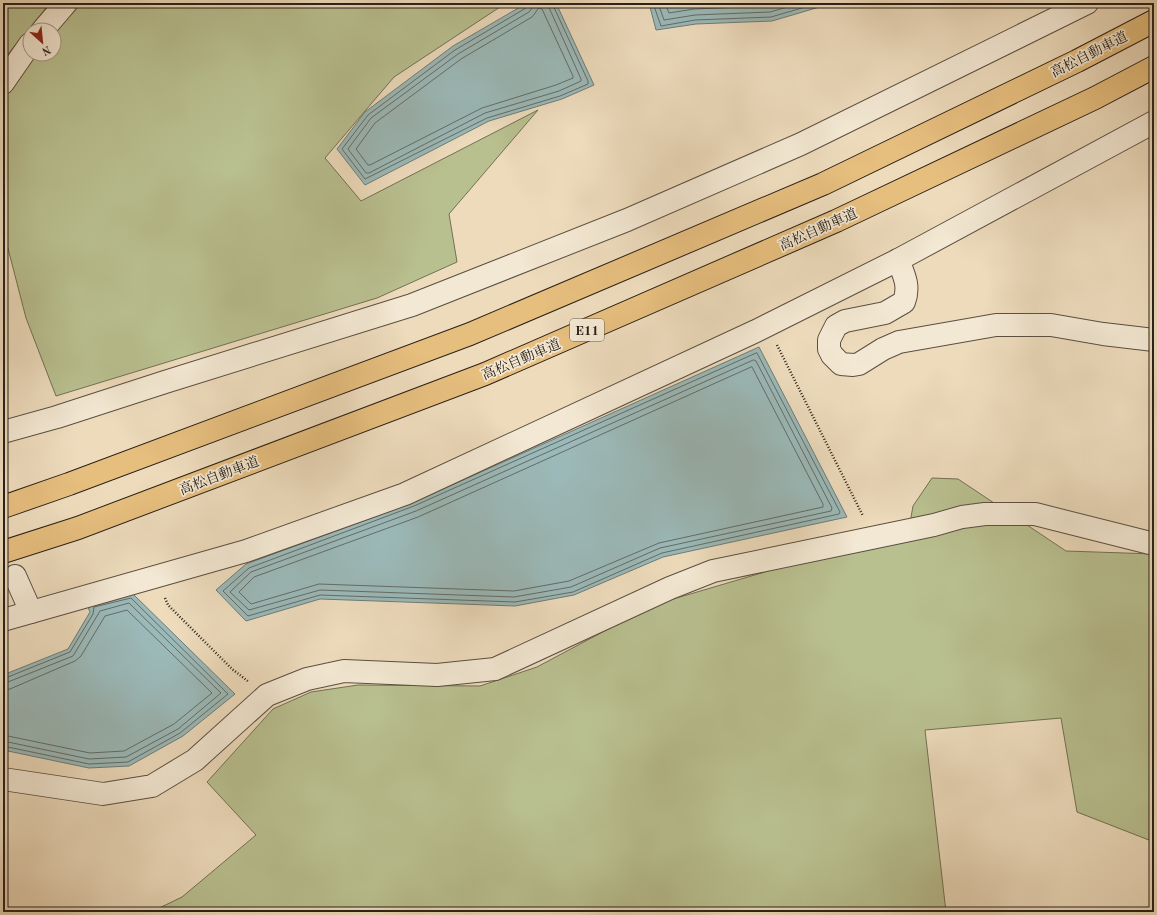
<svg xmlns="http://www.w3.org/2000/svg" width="1157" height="915" font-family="'Old Standard TT','Noto Serif JP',serif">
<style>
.green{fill:#b9c090;stroke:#727054}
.water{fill:#9bb9b8;stroke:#6e7c78}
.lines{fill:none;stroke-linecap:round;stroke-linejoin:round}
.shore{stroke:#626c68;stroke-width:1}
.street-casing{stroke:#5b4f41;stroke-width:24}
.highway-casing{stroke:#2a2018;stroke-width:24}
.path{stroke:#2a2018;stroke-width:2.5;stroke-dasharray:1 2;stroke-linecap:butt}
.street{stroke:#f3e8d3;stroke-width:22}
.highway{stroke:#e6be7e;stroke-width:22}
.labels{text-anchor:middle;stroke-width:3.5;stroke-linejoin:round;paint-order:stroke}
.shield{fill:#f3e8d3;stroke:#665c50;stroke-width:1}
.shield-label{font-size:13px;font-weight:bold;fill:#2a2018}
.street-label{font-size:14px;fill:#2a2018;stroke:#f3e8d3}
</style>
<rect width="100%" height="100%" fill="#eddbbc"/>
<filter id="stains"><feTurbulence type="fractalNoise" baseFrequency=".005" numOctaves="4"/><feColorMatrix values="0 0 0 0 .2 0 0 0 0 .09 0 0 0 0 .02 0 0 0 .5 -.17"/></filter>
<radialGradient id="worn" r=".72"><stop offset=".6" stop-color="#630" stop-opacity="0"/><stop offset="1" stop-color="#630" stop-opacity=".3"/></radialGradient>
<!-- green -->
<g class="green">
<polygon points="3,3 50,3 3,60"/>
<polygon points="82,3 506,3 394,77 325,158 361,201 538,110 449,214 457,262 377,298 56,396 26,318 3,229 3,101 6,85 35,54 54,54 54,33"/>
<polygon points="932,478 958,479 1066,551 1154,554 1154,842 1077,812 1061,718 925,730 946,912 151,912 182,897 256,835 207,782 273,709 311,692 358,685 480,686 537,667 653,605 775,569 907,540 913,506"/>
</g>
<!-- water -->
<g class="water">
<polygon points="527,3 556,3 594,85 562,99 489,121 365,185 337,149 365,112 453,46"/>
<polygon points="649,3 833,3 772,21 696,24 656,30"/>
<polygon points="759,347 847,517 663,557 574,595 515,606 320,599 246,621 216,590 246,564 412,503"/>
<polygon points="132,593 235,694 183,736 129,766 89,768 3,750 3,675 68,649 90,612 87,605"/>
</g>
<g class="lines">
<!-- shore -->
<g class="shore">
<polyline points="528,3 526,8 455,50 368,115 342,149 365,179 487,118 560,96 588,84 588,81 552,3"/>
<polyline points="533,3 532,8 529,12 458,54 371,118 348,149 366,173 369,173 485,113 559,91 581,81 581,79 547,3"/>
<polyline points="653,3 661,26 695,20 771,17 819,3"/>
<polyline points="658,3 664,20 695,15 770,12 801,3"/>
<polyline points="665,3 669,13 694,9 769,6 780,3"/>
<polygon points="539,8 542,9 573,76 573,78 556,85 482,108 370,165 368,165 356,149 375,123 461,59 532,17"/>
<polygon points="757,353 840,512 839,514 662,553 573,592 515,602 320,595 248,616 223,591 249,568 414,506"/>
<polygon points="754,360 756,361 832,508 831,511 660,548 571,587 514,597 320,590 249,610 230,592 251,572 416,511"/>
<polygon points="752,367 823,504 823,507 659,543 569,581 514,591 319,584 251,604 239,592 254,577 418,517"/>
<polyline points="3,679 70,652 93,614 94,607 131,598 228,694 180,733 128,762 89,764 3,746"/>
<polyline points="3,684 73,656 100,611 129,603 221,693 178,729 126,757 89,759 3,741"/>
<polyline points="3,690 10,689 75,661 81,656 105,616 127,610 212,693 174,724 124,751 90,753 3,735"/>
</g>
<!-- street casing -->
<g class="street-casing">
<g id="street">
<polyline points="43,30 66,3"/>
<polyline points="3,83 30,44"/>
<path d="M898 260C904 275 910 286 904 302L885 313 845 321 836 326 829 340V349L832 355 841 364 853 365 859 364 883 349 899 342 996 325H1051L1103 334 1154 340"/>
<polyline points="3,432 57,417 165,382 412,305 627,220 801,144 1087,3"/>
<polyline points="15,576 31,612"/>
<polyline points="3,620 246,551 405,494 756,331 898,260 1154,122"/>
<polyline points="3,779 103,794 152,786 195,760 267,695 307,679 344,671 437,675 495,669 670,588 713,571 934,525 962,517 985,514 1035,514 1154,544"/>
</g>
</g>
<!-- highway casing -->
<g class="highway-casing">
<g id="highway">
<polyline points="3,507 69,484 470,334 823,184 1077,61 1154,21"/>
<polyline points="3,552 78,528 485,374 836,221 1095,98 1154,67"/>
</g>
</g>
<!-- path -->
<g class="path">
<polyline points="777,345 863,516"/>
<polyline points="165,598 168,605 232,669 249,682"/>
</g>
<!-- street -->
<use href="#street" class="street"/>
<!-- highway -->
<use href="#highway" class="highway"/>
</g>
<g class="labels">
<!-- shield labels -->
<rect class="shield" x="570" y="319" width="34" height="22" rx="3"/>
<g class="shield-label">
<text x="587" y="335">E11</text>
</g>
<!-- street labels -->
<g class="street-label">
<text transform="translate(1089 54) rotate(-27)" y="5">高松自動車道</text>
<text transform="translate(818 229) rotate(-24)" y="5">高松自動車道</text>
<text transform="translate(521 359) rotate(-23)" y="5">高松自動車道</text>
<text transform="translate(219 475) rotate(-21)" y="5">高松自動車道</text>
</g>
</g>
<!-- margin -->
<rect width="1157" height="915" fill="none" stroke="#eddbbc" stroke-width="16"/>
<rect x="4" y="4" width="1149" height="907" fill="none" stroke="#2a2018" stroke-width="2"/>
<rect x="8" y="8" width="1141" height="899" fill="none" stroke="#2a2018"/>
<!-- north arrow -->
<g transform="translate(42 42) rotate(153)"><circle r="19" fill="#f3e8d3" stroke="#a39888"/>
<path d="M0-3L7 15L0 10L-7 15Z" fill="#8f2418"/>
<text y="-6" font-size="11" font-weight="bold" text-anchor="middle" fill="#2a2018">N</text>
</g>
<rect width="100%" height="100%" filter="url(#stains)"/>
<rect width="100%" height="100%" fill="url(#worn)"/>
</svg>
